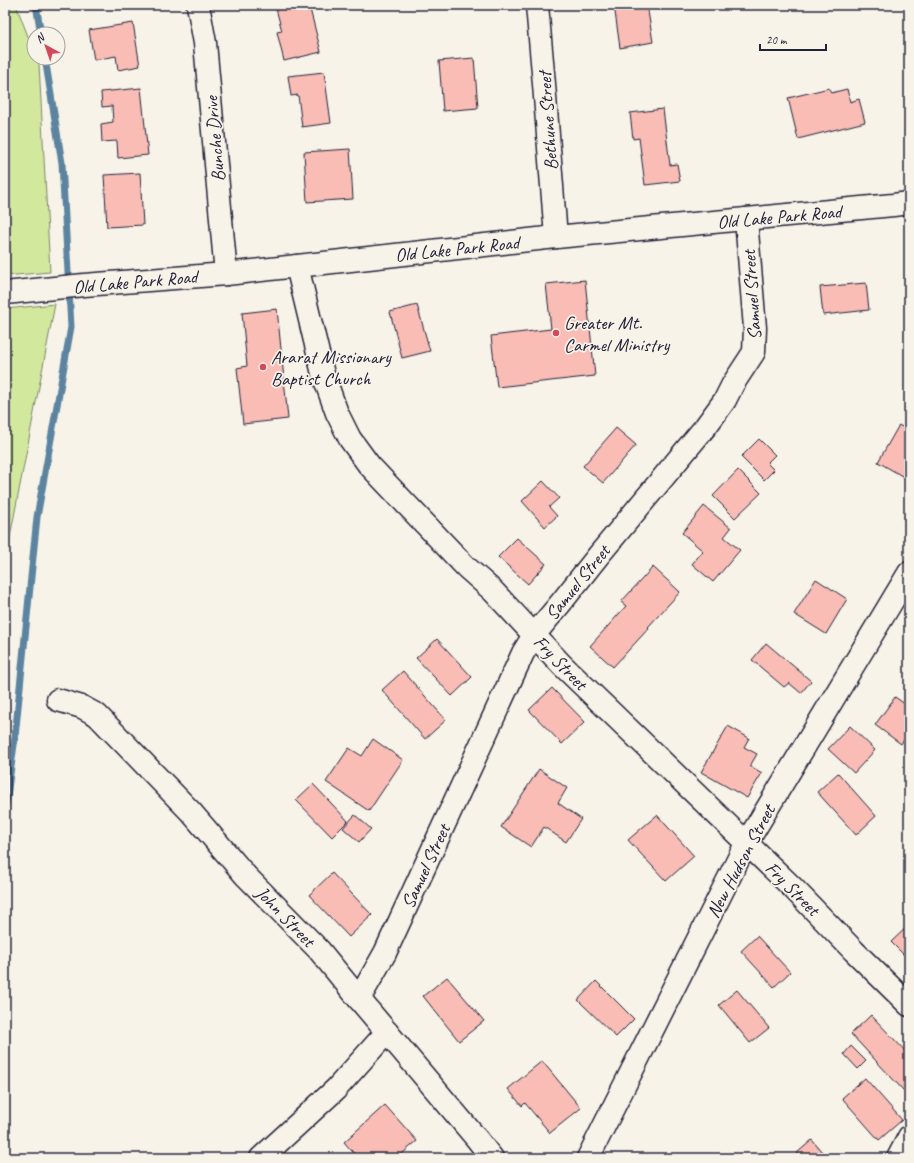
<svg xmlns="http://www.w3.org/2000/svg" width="914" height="1163" font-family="Caveat,sans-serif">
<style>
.green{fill:#d2e89d;stroke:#7a856c}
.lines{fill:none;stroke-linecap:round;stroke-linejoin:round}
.stream{stroke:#5c84a0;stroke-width:7}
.building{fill:#f9bdb5;stroke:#22223b}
.street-casing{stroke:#22223b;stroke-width:25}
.secondary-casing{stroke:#22223b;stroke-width:25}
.street{stroke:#f7f3e8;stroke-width:22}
.secondary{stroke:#f7f3e8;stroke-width:22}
.poi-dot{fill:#d1495b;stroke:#f7f3e8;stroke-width:1.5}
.labels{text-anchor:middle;stroke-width:3.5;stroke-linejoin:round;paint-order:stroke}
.street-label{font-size:19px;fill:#22223b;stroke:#f7f3e8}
.poi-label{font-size:19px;fill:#22223b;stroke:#f7f3e8;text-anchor:start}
</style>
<rect width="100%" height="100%" fill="#f7f3e8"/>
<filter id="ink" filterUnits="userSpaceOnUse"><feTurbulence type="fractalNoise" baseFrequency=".025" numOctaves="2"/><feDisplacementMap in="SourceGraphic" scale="8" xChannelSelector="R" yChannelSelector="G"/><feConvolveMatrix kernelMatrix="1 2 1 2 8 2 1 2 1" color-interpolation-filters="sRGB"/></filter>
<g filter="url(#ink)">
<!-- green -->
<g class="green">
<polygon points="5,5 16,5 34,52 34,58 36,58 39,64 50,272 5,276"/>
<polygon points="55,304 5,563 5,309"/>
</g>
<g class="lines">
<!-- stream -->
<g class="stream">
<polyline points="36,5 41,34"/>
<polyline points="5,811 15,737 37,517 71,327 62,163 45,58"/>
</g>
</g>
<!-- building -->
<g class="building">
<polygon points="275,5 309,5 321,52 284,61 277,32 282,31"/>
<polygon points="614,5 647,5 653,42 620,48"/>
<polygon points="133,23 140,66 118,70 116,56 94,60 89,30"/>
<polygon points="474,58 478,108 443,111 439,61"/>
<polygon points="324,72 331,123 302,127 298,95 291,96 288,76"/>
<polygon points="141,88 148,155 118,158 117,141 102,142 101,124 113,122 112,106 102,107 101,92"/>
<polygon points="829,88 831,93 847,89 850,102 859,99 865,122 798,139 788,98"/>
<polygon points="663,109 670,165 677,164 680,181 645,185 639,138 633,139 630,113"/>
<polygon points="350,149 353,199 307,202 304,152"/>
<polygon points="140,173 143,225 107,227 104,175"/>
<polygon points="585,280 595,376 497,387 491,336 551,329 546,284"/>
<polygon points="866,283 869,310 823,315 820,287"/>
<polygon points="417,305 430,351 402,358 390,312"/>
<polygon points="277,309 288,419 243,424 237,368 247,366 242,313"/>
<polygon points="899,425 909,431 909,480 878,462"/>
<polygon points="616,428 636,445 603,483 583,466"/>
<polygon points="759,439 775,455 767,463 774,470 764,480 741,457"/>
<polygon points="738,470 761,493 735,518 713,496"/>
<polygon points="543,481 559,498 549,507 557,516 545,527 522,501"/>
<polygon points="704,506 731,528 724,537 740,550 713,582 692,564 703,551 682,533"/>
<polygon points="517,538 546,564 528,584 498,557"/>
<polygon points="653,567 680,592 648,627 649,628 613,667 590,646 626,606 621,602"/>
<polygon points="816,579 847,599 826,634 794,614"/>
<polygon points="437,639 472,677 452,696 416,658"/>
<polygon points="766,643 811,681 801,693 789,683 784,687 752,660"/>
<polygon points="403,671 446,720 425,739 382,690"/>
<polygon points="552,688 585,722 562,744 529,710"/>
<polygon points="895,697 909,707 909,733 901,744 875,725"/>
<polygon points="728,726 749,738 744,747 757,754 750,766 762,773 747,798 701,772"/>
<polygon points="850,726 875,750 854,773 828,749"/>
<polygon points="373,739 403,760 369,811 326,782 349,748 362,756"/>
<polygon points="539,769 567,788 558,803 581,819 566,842 544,827 531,847 501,827"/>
<polygon points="838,773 876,816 856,835 817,792"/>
<polygon points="313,784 348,821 332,837 296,800"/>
<polygon points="355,815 371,829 359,842 343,828"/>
<polygon points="657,815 694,856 666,881 628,840"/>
<polygon points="332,873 372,915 349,937 309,895"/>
<polygon points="909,925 909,960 891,942"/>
<polygon points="757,936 790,972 774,987 741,951"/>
<polygon points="447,977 484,1021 459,1041 423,996"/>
<polygon points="596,981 634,1019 616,1037 578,1000"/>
<polygon points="737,990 769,1028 750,1043 719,1005"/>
<polygon points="871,1015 909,1055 909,1087 904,1091 851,1034"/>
<polygon points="851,1046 866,1061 858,1069 844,1054"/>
<polygon points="542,1061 581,1108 550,1133 525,1103 522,1106 508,1089"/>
<polygon points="865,1078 902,1120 879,1140 842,1098"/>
<polygon points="385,1105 417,1141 397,1158 370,1158 366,1154 362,1158 358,1158 344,1142"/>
<polygon points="812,1140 827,1158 801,1158 797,1153"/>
</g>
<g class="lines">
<!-- street casing -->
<g class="street-casing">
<g id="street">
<polyline points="198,5 205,43 226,274"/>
<polyline points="537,5 544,84 556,237"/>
<polyline points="297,266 323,374 337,413 350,439 369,465 466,567 493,591 562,665 792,887 854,951 909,1005"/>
<polyline points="58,700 82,707 97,715 191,812 246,876 319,950 359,999 477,1139 492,1158"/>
<polyline points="359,999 385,953 523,653 534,635 560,604 598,556 706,426 725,400 733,384 754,352 755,328 746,219"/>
<polyline points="261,1158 336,1089 387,1032"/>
<polyline points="588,1158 747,842 909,573"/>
<polyline points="898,1158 909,1137"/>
</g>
</g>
<!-- secondary casing -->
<g class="secondary-casing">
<polyline id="secondary" points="5,293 84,285 226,274 556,237 893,205 909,203"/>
</g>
<!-- street -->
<use href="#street" class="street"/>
<!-- secondary -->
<use href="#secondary" class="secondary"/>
</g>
</g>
<!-- markers -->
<g class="poi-dot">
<circle cx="556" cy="333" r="4"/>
<circle cx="263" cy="367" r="4"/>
</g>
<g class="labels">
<!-- street labels -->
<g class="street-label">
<text transform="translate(547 121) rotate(-94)" y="7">Bethune Street</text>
<text transform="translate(214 139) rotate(-95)" y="7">Bunche Drive</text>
<text transform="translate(779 216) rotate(-5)" y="7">Old Lake Park Road</text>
<text transform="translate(457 248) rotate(-6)" y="7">Old Lake Park Road</text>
<text transform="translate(135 281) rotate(-5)" y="7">Old Lake Park Road</text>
<text transform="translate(751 295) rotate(-94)" y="7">Samuel Street</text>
<text transform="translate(577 582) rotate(-51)" y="7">Samuel Street</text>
<text transform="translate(561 662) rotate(46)" y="7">Fry Street</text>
<text transform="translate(740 861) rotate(-62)" y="7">New Hudson Street</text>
<text transform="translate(425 866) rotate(-65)" y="7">Samuel Street</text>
<text transform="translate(793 888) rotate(45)" y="7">Fry Street</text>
<text transform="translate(286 916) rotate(46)" y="7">John Street</text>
</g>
<!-- poi labels -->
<g class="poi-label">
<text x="564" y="329">Greater Mt.<tspan x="564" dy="22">Carmel Ministry</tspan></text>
<text x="271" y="363">Ararat Missionary<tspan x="271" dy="22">Baptist Church</tspan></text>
</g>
</g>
<!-- margin -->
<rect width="914" height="1163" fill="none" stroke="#f7f3e8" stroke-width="20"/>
<rect x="10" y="10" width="894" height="1143" fill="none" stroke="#22223b" stroke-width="1.5" filter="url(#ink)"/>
<!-- north arrow -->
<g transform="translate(46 46) rotate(320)"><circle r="19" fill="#f7f3e8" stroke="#a29fa3"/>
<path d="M0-3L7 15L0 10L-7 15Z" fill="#d1495b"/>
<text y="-6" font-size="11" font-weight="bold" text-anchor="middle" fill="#22223b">N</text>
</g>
<!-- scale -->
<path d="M760 44v6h66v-6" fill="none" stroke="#22223b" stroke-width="2"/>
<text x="766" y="44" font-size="12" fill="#22223b" stroke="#f7f3e8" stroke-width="3" paint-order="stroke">20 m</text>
</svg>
